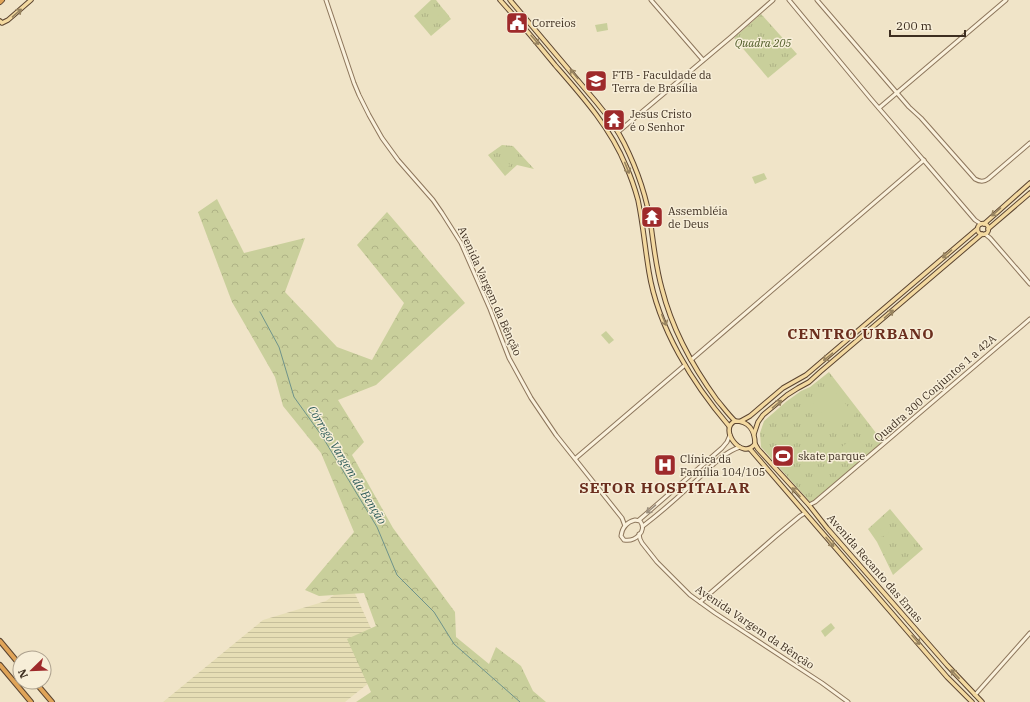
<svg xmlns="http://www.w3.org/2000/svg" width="1030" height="702" font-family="'IBM Plex Serif',serif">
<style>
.farmland{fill:url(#farmland-rules)}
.grass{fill:url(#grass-tufts)}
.forest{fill:url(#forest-crowns)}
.garden{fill:#c9cf9b}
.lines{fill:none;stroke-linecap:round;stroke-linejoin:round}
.stream{stroke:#6f938a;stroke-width:1}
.minor-casing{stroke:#8d765c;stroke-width:5}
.major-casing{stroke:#5b4430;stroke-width:5.5}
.highway-casing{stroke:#5b4430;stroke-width:6}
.minor{stroke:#faf1dc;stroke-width:3}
.major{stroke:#f3d9a0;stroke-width:3.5}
.highway{stroke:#e0a458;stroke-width:4}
.oneway{stroke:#988460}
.oneway2{stroke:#9c907e}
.labels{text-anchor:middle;stroke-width:3;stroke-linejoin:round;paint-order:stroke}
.poi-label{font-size:11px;fill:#3d2e20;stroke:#f7eed8;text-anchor:start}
.park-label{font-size:11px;font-style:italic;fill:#4d5a26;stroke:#f7eed8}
.street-label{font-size:11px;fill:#3d2e20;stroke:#f7eed8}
.water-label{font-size:12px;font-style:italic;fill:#2f5d5a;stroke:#f7eed8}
.district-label{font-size:15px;font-weight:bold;letter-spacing:1px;fill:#6b2e1e;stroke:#f7eed8}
</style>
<defs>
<pattern id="farmland-rules" width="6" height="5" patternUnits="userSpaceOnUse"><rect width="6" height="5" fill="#e6deb5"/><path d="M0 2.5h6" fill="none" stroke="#c6bf9b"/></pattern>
<pattern id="grass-tufts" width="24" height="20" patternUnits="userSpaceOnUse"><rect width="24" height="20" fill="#c9cf9b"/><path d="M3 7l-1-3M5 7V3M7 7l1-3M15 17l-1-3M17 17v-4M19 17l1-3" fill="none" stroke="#aeb285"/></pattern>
<pattern id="forest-crowns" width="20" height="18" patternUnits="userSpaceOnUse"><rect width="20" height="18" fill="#c9cf9b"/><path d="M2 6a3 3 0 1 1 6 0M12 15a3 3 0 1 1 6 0" fill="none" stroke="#aeb285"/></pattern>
</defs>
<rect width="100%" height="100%" fill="#f0e4c8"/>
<!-- farmland -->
<polygon class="farmland" points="350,583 374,635 370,682 345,702 163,702 263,620 326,601"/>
<!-- grass -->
<g class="grass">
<polygon points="431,0 436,0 451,19 431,36 414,16"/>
<polygon points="761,14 797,54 768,78 734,38"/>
<polygon points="502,145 513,146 534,169 517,165 505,176 488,155"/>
<polygon points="829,372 883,442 811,503 761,447 760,433 764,421 787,401 801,391 810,387"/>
<polygon points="890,509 923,549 893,575 877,542 868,529"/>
</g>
<!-- forest -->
<polygon class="forest" points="217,199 244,253 305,238 285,292 337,347 372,360 404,303 357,245 387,212 465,303 376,385 338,400 364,442 352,455 393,528 455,612 456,637 489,664 496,647 521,666 533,691 546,702 356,702 371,692 347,639 376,626 364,593 319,596 305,590 354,532 321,453 283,406 275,377 232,302 198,212"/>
<!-- garden -->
<g class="garden">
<polygon points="444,10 449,16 440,23 435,18"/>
<polygon points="607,23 608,30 597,32 595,25"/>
<polygon points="502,156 510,165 505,170 497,160"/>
<polygon points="764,173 767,179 755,184 752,177"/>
<polygon points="606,331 614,340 609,344 601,335"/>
<polygon points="831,387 855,415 837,430 813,403"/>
<polygon points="856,436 864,446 847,459 839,449"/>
<polygon points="783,442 795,457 782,468 770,454"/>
<polygon points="886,527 889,534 878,538 875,532"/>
<polygon points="831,623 835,628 825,637 821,631"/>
</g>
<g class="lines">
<!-- stream -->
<polyline class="stream" points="260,312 279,347 294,397 322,436 377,527 397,575 434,612 454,644 520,702"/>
<!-- minor casing -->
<g class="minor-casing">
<g id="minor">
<polyline points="326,0 354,83 359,95 369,115 382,138 398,160 433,200 442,213 461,243 490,309 509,358 531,398 556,435 622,518 625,526"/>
<polyline points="651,0 703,60"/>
<polyline points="789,0 871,99 975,220 981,224"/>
<path d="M817 0 897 93 909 107 921 118 975 179C980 182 984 182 988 179L1030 143"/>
<polyline points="879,108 1006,0"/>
<polyline points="618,132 731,37 773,0"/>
<polyline points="985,234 990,238 1030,284"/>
<polyline points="691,360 924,160"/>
<polyline points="576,458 685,365"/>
<polyline points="809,505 815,502 1030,319"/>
<path d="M635 520 640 521C648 531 635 542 624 540L621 536C622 528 627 522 635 520Z"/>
<polyline points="639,520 722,448 727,442 730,435"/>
<path d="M643 526C660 513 676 499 691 485 706 473 721 453 740 447"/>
<polyline points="639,534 640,539 642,543 657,562 690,595 715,613 822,683 848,702"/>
<polyline points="700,602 776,536 800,516 805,513"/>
<polyline points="975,695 1030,633"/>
</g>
</g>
<!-- major casing -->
<g class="major-casing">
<g id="major">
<path d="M500 0C519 21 537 43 555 65 582 96 610 127 626 166 631 177 635 189 638 200 643 224 645 248 649 272 658 328 693 384 729 426"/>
<path d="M510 0 597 103C607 115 617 129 624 143 637 169 647 198 651 226 654 248 656 268 662 289 672 329 693 367 717 400 723 407 728 414 735 421"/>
<polyline points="0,21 2,23 8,20 31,0"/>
<circle cx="983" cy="229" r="5.5"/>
<polyline points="984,224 1030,183"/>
<polyline points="988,229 1030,193"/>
<path d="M735 421C749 421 755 431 755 444 742 461 718 429 735 421Z"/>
<polyline points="741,421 750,416 783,388 806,375 977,229"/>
<polyline points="754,434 758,422 763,415 787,395 798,388 809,382 820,372 982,234"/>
<polyline points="755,444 758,449 809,505 827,528 947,665 982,702"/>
<polyline points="750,449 947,677 972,702"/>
</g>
</g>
<!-- highway casing -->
<g class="highway-casing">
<g id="highway">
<polyline points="0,2 2,0"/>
<polyline points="0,641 20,665"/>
<polyline points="0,665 31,702"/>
<polyline points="35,682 52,702"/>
</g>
</g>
<!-- minor -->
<use href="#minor" class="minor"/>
<!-- major -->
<use href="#major" class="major"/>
<!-- highway -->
<use href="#highway" class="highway"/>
</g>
<!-- one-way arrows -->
<defs><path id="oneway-shaft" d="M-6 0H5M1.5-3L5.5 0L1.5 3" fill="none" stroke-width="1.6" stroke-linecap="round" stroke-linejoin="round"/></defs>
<g class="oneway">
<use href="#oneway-shaft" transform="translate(17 13) rotate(-41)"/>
<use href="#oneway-shaft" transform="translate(535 40) rotate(49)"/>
<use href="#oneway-shaft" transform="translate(574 74) rotate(-130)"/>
<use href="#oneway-shaft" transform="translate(627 168) rotate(68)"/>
<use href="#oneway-shaft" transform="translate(996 212) rotate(139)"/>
<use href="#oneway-shaft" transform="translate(947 254) rotate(139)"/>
<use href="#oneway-shaft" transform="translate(889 314) rotate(-41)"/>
<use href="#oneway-shaft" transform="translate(664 320) rotate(68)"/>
<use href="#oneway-shaft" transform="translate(828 357) rotate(140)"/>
<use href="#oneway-shaft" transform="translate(777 404) rotate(-40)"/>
<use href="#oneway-shaft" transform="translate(796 492) rotate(-132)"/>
<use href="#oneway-shaft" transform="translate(830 542) rotate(49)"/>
<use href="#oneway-shaft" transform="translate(916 640) rotate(49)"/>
<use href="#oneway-shaft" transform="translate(955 674) rotate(-133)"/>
</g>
<use class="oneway2" href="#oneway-shaft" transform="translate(651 509) rotate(139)"/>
<!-- icons -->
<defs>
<g id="civic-square" transform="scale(1.15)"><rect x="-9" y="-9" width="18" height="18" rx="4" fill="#9e2a2b" stroke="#f7eed8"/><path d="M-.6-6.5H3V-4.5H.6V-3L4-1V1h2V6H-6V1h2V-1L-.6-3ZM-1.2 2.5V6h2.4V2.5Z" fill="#fff"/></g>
<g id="university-square" transform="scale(1.15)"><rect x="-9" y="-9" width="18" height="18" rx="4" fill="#9e2a2b" stroke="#f7eed8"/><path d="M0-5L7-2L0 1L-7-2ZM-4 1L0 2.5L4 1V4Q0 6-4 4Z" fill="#fff"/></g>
<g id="temple-square" transform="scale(1.15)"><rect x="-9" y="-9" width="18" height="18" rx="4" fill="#9e2a2b" stroke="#f7eed8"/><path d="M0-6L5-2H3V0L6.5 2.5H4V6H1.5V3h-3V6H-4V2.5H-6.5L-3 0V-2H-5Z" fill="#fff"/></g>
<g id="stadium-square" transform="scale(1.15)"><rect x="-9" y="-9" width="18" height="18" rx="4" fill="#9e2a2b" stroke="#f7eed8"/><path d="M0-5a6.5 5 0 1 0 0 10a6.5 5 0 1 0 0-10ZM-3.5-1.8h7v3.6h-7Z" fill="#fff"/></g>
<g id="hospital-square" transform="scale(1.15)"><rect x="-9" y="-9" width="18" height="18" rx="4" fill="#9e2a2b" stroke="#f7eed8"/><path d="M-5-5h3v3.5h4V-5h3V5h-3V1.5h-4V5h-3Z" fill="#fff"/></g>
</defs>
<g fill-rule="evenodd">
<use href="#civic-square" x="517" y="23"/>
<use href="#university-square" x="596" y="81"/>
<use href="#temple-square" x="614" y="120"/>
<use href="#temple-square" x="652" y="217"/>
<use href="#stadium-square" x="783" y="456"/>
<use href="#hospital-square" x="665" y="465"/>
</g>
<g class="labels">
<!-- poi labels -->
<g class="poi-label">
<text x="532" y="27">Correios</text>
<text x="612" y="79">FTB - Faculdade da<tspan x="612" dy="13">Terra de Brasília</tspan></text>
<text x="630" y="118">Jesus Cristo<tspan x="630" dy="13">é o Senhor</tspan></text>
<text x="668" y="215">Assembléia<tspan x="668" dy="13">de Deus</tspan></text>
<text x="798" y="460">skate parque</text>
<text x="680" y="463">Clínica da<tspan x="680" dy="13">Família 104/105</tspan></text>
</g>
<!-- park labels -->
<g class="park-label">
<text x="763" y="47">Quadra 205</text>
</g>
<!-- street labels -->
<g class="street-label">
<text transform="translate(490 291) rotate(66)" y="4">Avenida Vargem da Bênção</text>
<text transform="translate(935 388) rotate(-41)" y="4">Quadra 300 Conjuntos 1 a 42A</text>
<text transform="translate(875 568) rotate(49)" y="4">Avenida Recanto das Emas</text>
<text transform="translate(755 627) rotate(34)" y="4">Avenida Vargem da Bênção</text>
</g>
<!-- water labels -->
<g class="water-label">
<text transform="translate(347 465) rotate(58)" y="4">Córrego Vargem da Benção</text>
</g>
<!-- district labels -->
<g class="district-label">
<text x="861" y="339">CENTRO URBANO</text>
<text x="665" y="493">SETOR HOSPITALAR</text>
</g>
</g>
<!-- north arrow -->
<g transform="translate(32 670) rotate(247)"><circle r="19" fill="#f7eed8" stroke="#ada18e"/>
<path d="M0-3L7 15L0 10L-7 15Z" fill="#9e2a2b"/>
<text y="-6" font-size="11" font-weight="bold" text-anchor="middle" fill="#3d2e20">N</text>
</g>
<!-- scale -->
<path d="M890 30v6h75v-6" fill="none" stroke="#3d2e20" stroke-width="2"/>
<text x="896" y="30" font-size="12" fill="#3d2e20" stroke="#f7eed8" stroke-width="3" paint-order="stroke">200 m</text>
</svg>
